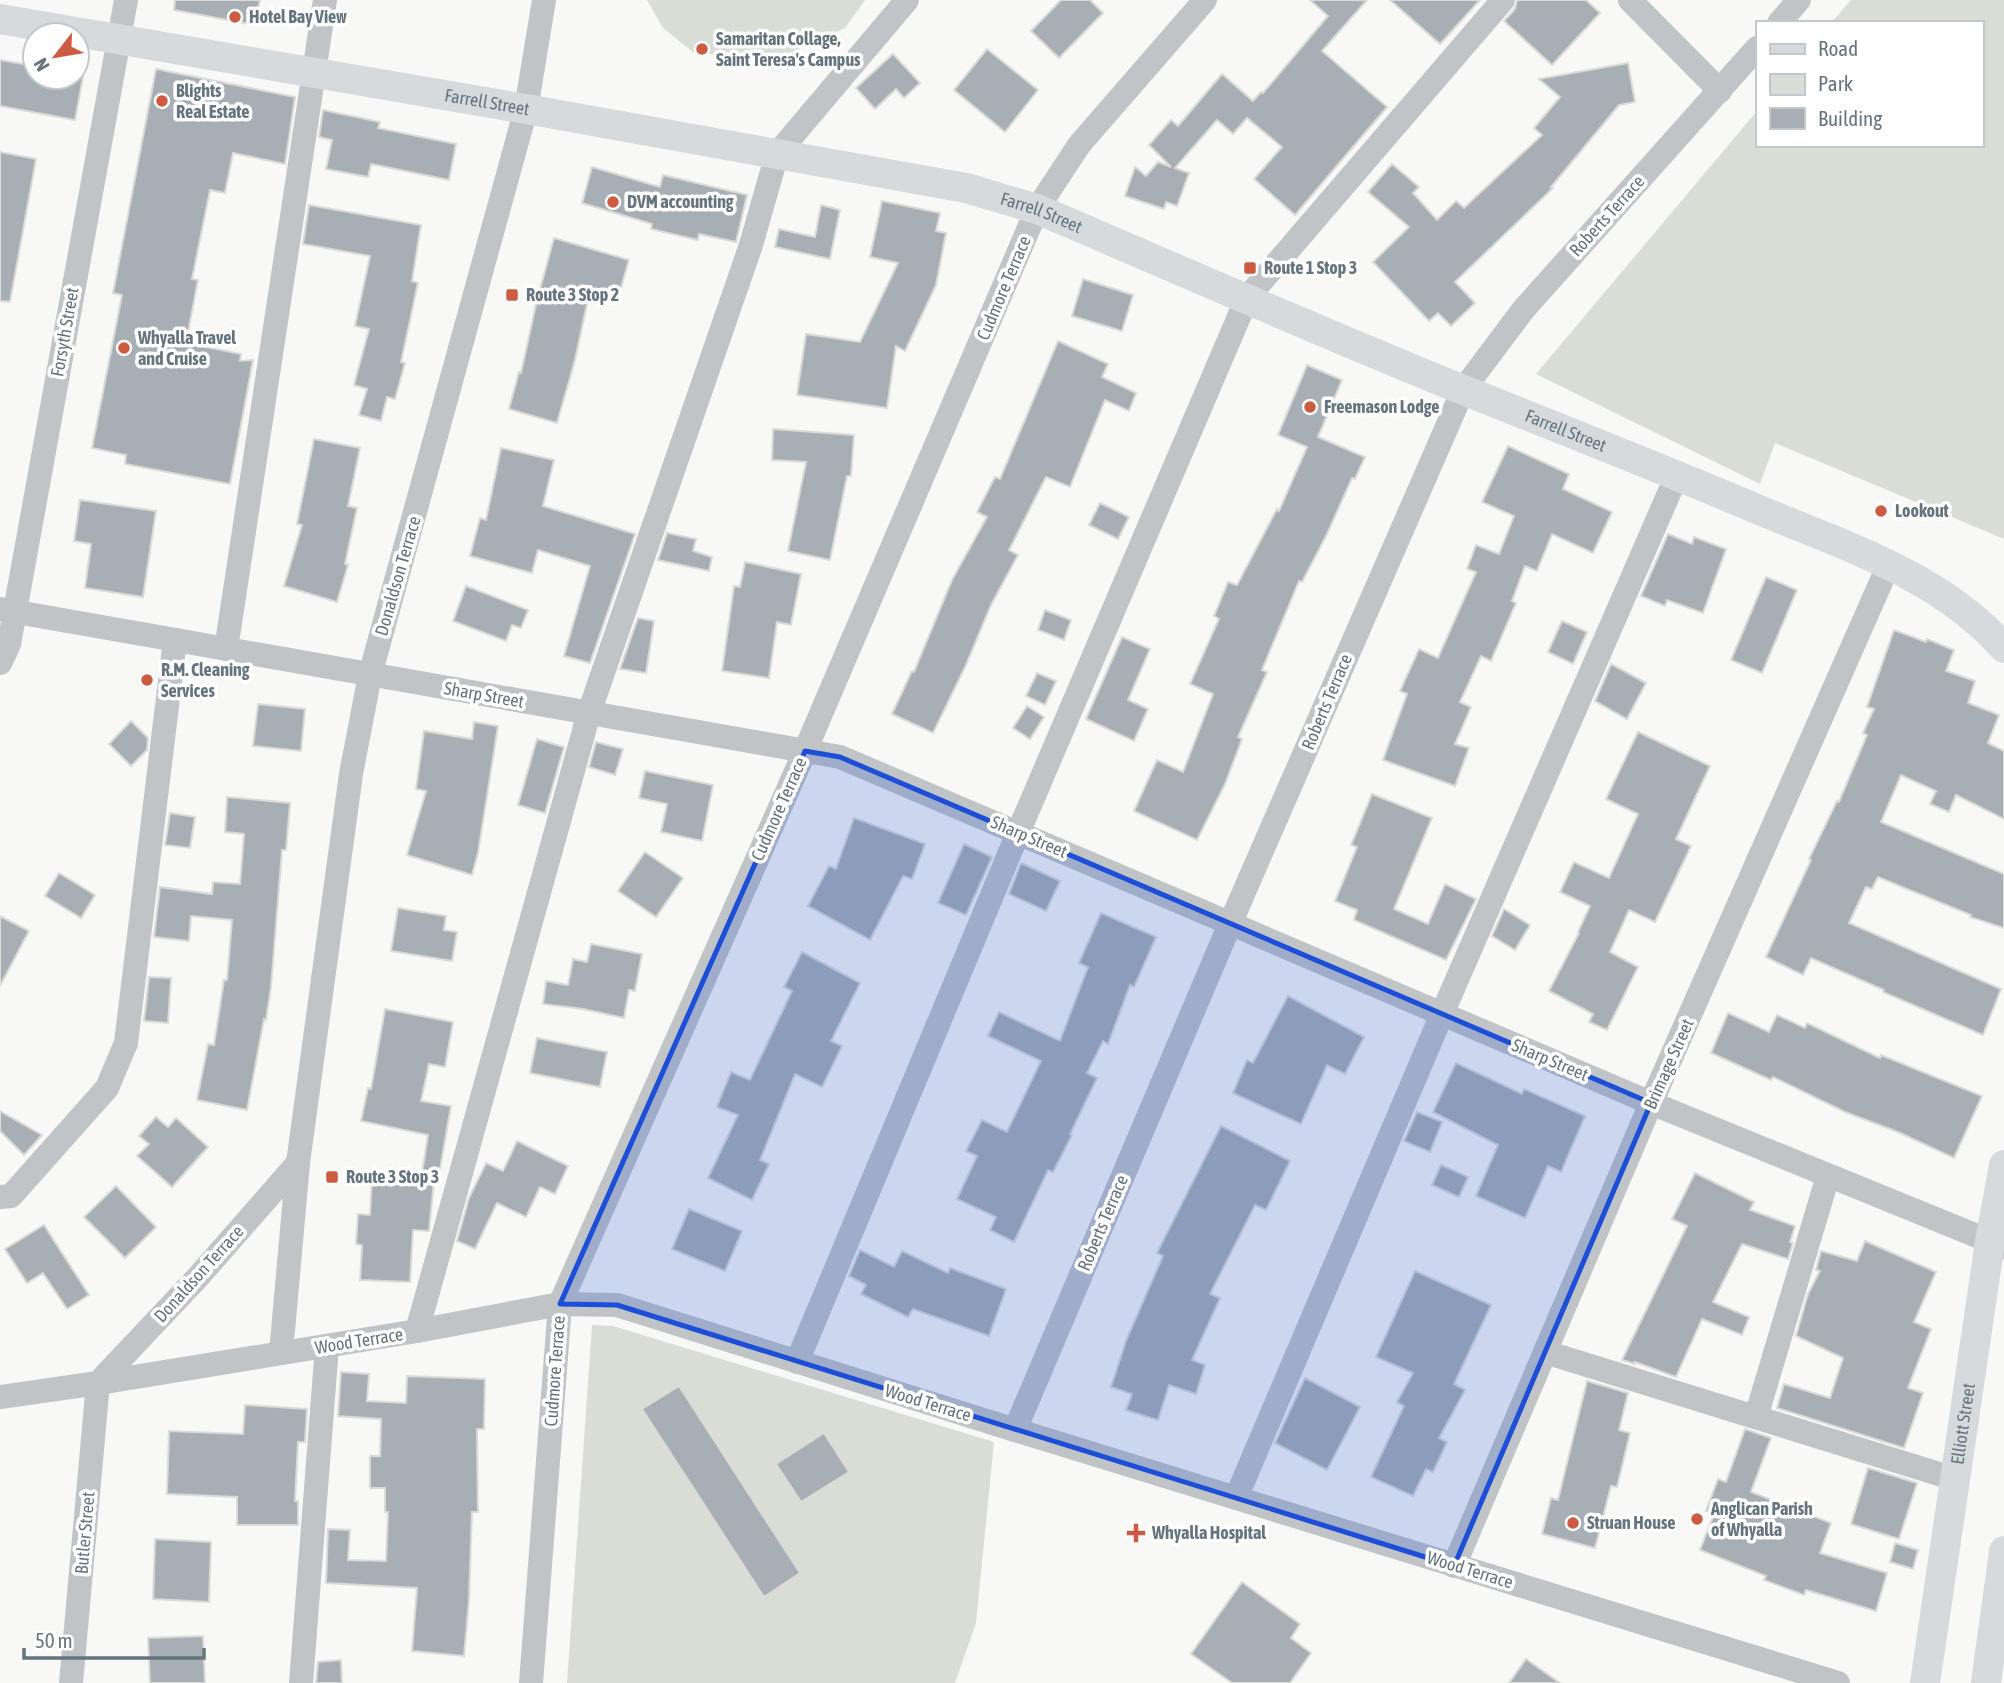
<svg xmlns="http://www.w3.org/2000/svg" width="2004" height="1683" font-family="'Asap Condensed',sans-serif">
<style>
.green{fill:#d9ddd6}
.building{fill:#a8afb4;stroke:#dadad8;stroke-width:2}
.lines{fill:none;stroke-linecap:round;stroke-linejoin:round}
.minor{stroke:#c0c4c7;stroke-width:24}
.major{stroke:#d6dadd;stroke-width:30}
.marked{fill:#1d4ed8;fill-opacity:0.2;stroke:#1d4ed8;stroke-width:5;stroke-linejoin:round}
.poi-dot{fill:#cd5b42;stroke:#fff;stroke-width:2.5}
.labels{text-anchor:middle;stroke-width:7;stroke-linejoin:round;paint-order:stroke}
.poi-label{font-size:18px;font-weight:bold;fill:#66757d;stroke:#fff;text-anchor:start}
.street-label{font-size:18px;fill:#66757d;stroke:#fff}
</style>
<rect width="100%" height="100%" fill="#f8f8f6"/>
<!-- green -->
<g class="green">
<polygon points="647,0 865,0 845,28 785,56 741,58 693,52 663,28"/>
<polygon points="1851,0 2004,0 2004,539 1775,443 1760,484 1536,374 1757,111 1757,145 1981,145 1981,23 1831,23"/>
<polygon points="592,1325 613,1326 994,1442 976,1623 955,1683 567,1683"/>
</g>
<!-- building -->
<g class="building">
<polygon points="175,0 260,0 255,25 174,10"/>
<polygon points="1061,0 1090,0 1103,13 1059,58 1031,31"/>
<polygon points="1310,0 1367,0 1322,51 1387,107 1295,215 1254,179 1282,147 1247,118 1233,134 1217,120 1175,168 1189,173 1177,206 1166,202 1164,209 1125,196 1135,167 1146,176 1158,162 1171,167 1149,145 1171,120 1178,126 1222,74 1253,101 1261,92 1263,93 1328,16"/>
<polygon points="1390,0 1480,0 1440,44"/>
<polygon points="1517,0 1586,0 1600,13 1552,65 1504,21 1515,9"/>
<polygon points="987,49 1038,90 1005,132 954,90"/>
<polygon points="893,54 920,83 904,98 896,89 875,109 856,88"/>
<polygon points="0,60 35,66 35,77 83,77 75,120 0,106"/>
<polygon points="1628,63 1635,102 1619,105 1551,187 1553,188 1455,282 1475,303 1451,326 1438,313 1429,321 1373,262 1409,227 1368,192 1392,164 1419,187 1413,193 1437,220 1456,201 1464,208 1542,135 1534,128 1560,97 1539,79"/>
<polygon points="156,69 295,97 285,164 233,153 225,193 210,190 192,279 198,280 186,343 241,354 240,361 253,360 230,484 125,464 126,455 92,448 122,295 113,293"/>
<polygon points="323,110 380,122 378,128 456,144 449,180 371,164 368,177 326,169 332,140 319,137"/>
<polygon points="0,152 36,159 10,302 0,301"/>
<polygon points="592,167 660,187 663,175 747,195 736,242 699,234 698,240 651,229 652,224 582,203"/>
<polygon points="882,201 940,213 936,231 946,233 936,285 905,351 896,346 887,408 797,395 806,334 860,342 898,263 870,257"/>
<polygon points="309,205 421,225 412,281 418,283 401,362 405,363 395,399 387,397 381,421 359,415 367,389 354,385 369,329 355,326 370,256 303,244"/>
<polygon points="821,205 840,210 830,259 775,247 779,229 815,237"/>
<polygon points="554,238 629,260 618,298 590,290 575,360 557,423 509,409 519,372 521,373 537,300"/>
<polygon points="1083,279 1133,295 1122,331 1072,316"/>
<polygon points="1058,341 1108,364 1102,377 1136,393 1129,411 1105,400 1070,487 1046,477 1009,550 1018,555 991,605 966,665 933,733 892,714 912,671 914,672 952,580 987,517 977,512 995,477 1000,479"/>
<polygon points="1307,365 1342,380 1318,437 1365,457 1355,479 1352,478 1327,534 1302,582 1299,581 1262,670 1267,672 1238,737 1242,739 1225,784 1197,840 1134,811 1157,760 1183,772 1213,694 1190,684 1219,619 1214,616 1228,582 1237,585 1277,509 1279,511 1307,447 1278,435"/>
<polygon points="773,429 854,435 851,476 847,476 830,560 788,551 806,462 772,460"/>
<polygon points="314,439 360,448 348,506 357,508 345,564 348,565 337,602 284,586 302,525 297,524"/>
<polygon points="1508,446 1569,474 1563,489 1612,512 1593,553 1552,534 1537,571 1525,566 1512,601 1516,603 1491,661 1481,656 1460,702 1471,707 1455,744 1469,748 1455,786 1383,760 1407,694 1400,691 1419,649 1438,658 1476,572 1467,569 1476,545 1499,554 1514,516 1482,502"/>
<polygon points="501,448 554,460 543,506 635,534 590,663 564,656 590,566 538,550 532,573 470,556 480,518 486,520"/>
<polygon points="80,500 156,511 143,597 85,588 91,544 74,541"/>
<polygon points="1100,503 1129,517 1118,539 1089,525"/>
<polygon points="667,533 696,539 693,551 712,557 709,571 658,560"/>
<polygon points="1668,534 1692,544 1694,537 1726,549 1703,613 1667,600 1665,606 1641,596"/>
<polygon points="745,562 801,574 791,625 777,622 769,678 722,671 734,586 740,587"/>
<polygon points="1766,577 1797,590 1762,673 1731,660"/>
<polygon points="466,586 528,610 521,628 512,625 506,641 453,621"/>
<polygon points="1045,610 1071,620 1064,640 1038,630"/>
<polygon points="638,618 654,621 646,673 620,669"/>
<polygon points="1562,621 1587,632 1573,664 1548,652"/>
<polygon points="1894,630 1926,642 1927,639 1954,650 1946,671 1975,681 1968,703 1999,715 1988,743 2004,751 2004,819 1956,795 1949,812 1930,804 1936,791 1901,775 1881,822 2004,874 2004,928 1970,917 1971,915 1878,877 1872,889 1866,887 1849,923 2001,989 1983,1035 1883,992 1884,990 1811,958 1803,975 1766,957 1811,860 1809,859 1837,801 1839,802 1867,735 1863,733 1874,709 1867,707"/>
<polygon points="1122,637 1150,649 1128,700 1148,709 1134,741 1086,719"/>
<polygon points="1611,664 1646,683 1627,719 1595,701"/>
<polygon points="1037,673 1056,681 1045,705 1026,696"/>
<polygon points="258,704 305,709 301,751 253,746"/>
<polygon points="1027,706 1044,717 1030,739 1013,728"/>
<polygon points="131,721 148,738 147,750 131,766 109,744"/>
<polygon points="474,722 498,726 478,853 472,875 407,855 426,791 416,789 424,731 472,739"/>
<polygon points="1638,732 1710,766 1676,839 1691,846 1655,922 1629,910 1610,952 1638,967 1607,1030 1589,1022 1593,1014 1549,991 1579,933 1578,932 1590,906 1560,892 1574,862 1609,878 1638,814 1606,799"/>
<polygon points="537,739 564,747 545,813 518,805"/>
<polygon points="596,742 623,749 615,775 589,767"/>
<polygon points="645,771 713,785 702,841 661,832 667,804 639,798"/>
<polygon points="1372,794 1432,818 1394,909 1428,924 1445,884 1476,899 1446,960 1354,920 1357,910 1335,901 1357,847 1351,845"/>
<polygon points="227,797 290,803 286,850 282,850 271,987 266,1020 264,1019 247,1110 197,1100 208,1044 214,1045 224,980 227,980 232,920 191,916 189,941 154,937 160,887 212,894 213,882 240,884 244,834 225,832"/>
<polygon points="170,813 195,817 190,848 165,845"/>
<polygon points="854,818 925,844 912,879 903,876 870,940 808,906 829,866 836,869"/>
<polygon points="964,844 992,857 966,915 938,903"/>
<polygon points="645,852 683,878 656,917 618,891"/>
<polygon points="1021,863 1060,881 1046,911 1009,894"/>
<polygon points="59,873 95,895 81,918 45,896"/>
<polygon points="398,908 446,916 444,930 457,932 452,961 391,951"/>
<polygon points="1504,909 1530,925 1515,950 1492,936"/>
<polygon points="1101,913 1156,937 1134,987 1130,985 1108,1044 1103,1041 1087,1073 1097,1078 1070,1134 1072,1135 1053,1172 1048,1170 1014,1242 990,1230 996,1217 957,1199 977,1156 966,1151 982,1120 1007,1132 1041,1061 988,1036 999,1012 1060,1041 1088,967 1079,963"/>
<polygon points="0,916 29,931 0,986"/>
<polygon points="591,944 642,954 635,991 629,990 624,1018 583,1009 543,1004 546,981 568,985 573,959 587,962"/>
<polygon points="802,952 860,983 831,1041 842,1046 822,1087 795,1074 760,1160 769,1164 752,1200 708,1178 738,1115 717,1107 731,1072 750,1080 792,991 784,987"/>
<polygon points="149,977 171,978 168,1023 144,1021"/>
<polygon points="1288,996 1364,1037 1345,1074 1327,1065 1301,1124 1233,1093 1247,1060 1253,1063"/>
<polygon points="385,1009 453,1022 445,1067 429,1064 421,1101 451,1106 439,1175 422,1173 428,1135 361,1121 368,1088 371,1089"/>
<polygon points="1728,1013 1769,1032 1777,1015 1805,1028 1807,1023 1880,1058 1881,1055 1982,1096 1954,1158 1898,1132 1845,1112 1773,1077 1771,1080 1711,1053"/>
<polygon points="537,1038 607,1052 600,1087 530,1073"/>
<polygon points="1456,1063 1522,1094 1524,1089 1585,1116 1561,1172 1548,1166 1525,1218 1476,1196 1498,1145 1433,1112"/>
<polygon points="0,1111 42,1135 24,1155 0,1131"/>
<polygon points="1417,1112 1442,1122 1430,1152 1404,1141"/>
<polygon points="156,1117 168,1127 176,1118 208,1147 172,1187 137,1156 149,1144 139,1136"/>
<polygon points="1221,1126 1290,1161 1266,1210 1255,1205 1210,1294 1220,1298 1192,1360 1205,1365 1196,1394 1169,1385 1158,1420 1126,1410 1132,1394 1111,1387 1126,1341 1163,1256 1157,1253"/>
<polygon points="517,1141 568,1166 555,1194 540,1187 526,1217 497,1203 475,1249 457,1241 469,1198 486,1163 503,1171"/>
<polygon points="1441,1165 1468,1177 1459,1197 1432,1185"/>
<polygon points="1695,1173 1754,1202 1750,1210 1795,1226 1790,1242 1793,1243 1788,1259 1742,1244 1713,1302 1749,1317 1742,1335 1702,1319 1676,1377 1635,1362 1635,1364 1622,1360 1687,1226 1672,1219"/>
<polygon points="372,1176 434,1181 429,1231 413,1230 410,1282 360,1280 362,1245 356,1244 358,1214 370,1215"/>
<polygon points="116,1186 156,1227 125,1258 84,1217"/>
<polygon points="689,1209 742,1231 725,1271 672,1249"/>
<polygon points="44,1225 89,1295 67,1309 43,1273 27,1283 5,1249"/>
<polygon points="1865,1241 1936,1272 1914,1322 1931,1329 1908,1388 1923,1393 1904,1448 1777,1408 1784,1384 1830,1398 1843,1358 1796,1336 1808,1294 1820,1271 1816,1270 1821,1251 1857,1261"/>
<polygon points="860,1250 894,1267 902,1251 948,1273 950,1268 1006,1289 989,1336 913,1309 908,1317 861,1294 866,1285 849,1276"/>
<polygon points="1415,1271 1491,1305 1454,1384 1465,1390 1439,1438 1447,1442 1433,1472 1426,1469 1413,1496 1371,1477 1404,1406 1397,1402 1413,1373 1376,1357"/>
<polygon points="341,1372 369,1374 367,1401 406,1403 407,1376 485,1379 484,1429 477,1429 478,1512 472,1512 469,1600 464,1656 412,1651 417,1588 326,1583 328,1529 350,1530 348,1560 386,1561 388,1512 385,1512 385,1488 370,1488 370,1456 380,1456 381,1419 338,1416"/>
<polygon points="1305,1378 1360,1407 1327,1470 1275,1443"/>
<polygon points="1587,1381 1628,1393 1619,1430 1630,1433 1617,1487 1611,1486 1595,1548 1542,1534 1551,1498 1558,1500"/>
<polygon points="679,1386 800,1573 764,1597 642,1409"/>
<polygon points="245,1405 307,1409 305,1442 298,1442 295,1501 298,1501 298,1525 237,1525 237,1497 167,1494 169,1431 243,1434"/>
<polygon points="1745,1429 1771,1438 1751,1492 1831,1523 1820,1553 1887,1573 1876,1611 1806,1590 1804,1595 1764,1580 1766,1576 1700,1550 1714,1514 1706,1511 1718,1479 1726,1482"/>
<polygon points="824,1433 849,1472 801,1502 776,1464"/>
<polygon points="1868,1468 1917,1483 1899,1539 1851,1524"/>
<polygon points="155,1539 211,1542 209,1602 153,1599"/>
<polygon points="1895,1543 1918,1550 1913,1569 1890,1562"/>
<polygon points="1242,1582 1300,1624 1291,1638 1311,1653 1290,1683 1232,1683 1191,1654"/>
<polygon points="203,1636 205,1683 150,1683 148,1638"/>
<polygon points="1526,1659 1560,1683 1509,1683"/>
<polygon points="341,1660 342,1683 316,1683 318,1662"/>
</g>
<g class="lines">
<!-- minor -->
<g class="minor">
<polyline points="1630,0 1720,91"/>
<polyline points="1779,23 1799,0"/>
<polyline points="0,609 840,757 1651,1103 2004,1247"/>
<polyline points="226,649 325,0"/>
<polyline points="0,663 9,644 126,0"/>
<polyline points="0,1197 11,1196 107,1088 126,1043 175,640"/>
<polyline points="417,1331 589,713 751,245 777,154 907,0"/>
<polyline points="1545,1352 1955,1479"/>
<polyline points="281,1353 298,1163 351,774 370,675 526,109 544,0"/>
<polyline points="797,1362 1018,833 1247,298 1503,0"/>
<polyline points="0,1397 98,1383 417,1331 560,1304 617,1305 1015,1430 1838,1683"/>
<polyline points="1756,1417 1828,1176"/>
<polyline points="1015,1430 1230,924 1463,390 1523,310 1757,48"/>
<polyline points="1236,1498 1442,1014 1677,475"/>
<polyline points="1454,1566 1651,1103 1889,564"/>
<polyline points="71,1683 98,1383 198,1277 298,1163"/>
<polyline points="301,1683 327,1346"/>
<polyline points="531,1683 560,1304 805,751 1037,209 1079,145 1205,0"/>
</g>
<!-- major -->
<g class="major">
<path id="s1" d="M0 19 526 109 966 188 1037 209C1180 270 1322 333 1466 391 1566 431 1665 470 1764 512 1848 547 1942 577 2004 648"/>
<path id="s2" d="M1925 1683 1990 1242 2004 1165"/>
<polyline points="1986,1683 2004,1551"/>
</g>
</g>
<!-- marked area -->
<path class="marked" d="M805 751 840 757 1651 1103 1454 1566 617 1305 560 1304Z"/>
<!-- markers -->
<g class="poi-dot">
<circle cx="235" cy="17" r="7"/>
<circle cx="702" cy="49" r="7"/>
<circle cx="162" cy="101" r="7"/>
<circle cx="613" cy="202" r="7"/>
<rect x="1243" y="261" width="14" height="14" rx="3.5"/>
<rect x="505" y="288" width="14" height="14" rx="3.5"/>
<circle cx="124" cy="348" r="7"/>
<circle cx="1310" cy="407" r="7"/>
<circle cx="1881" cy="511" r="7"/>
<circle cx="147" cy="680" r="7"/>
<rect x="325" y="1170" width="14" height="14" rx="3.5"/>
<circle cx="1697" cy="1519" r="7"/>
<circle cx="1573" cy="1523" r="7"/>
<path d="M1132.5 1522.5h7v7h7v7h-7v7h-7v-7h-7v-7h7z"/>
</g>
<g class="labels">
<!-- poi labels -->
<g class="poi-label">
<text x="249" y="23">Hotel Bay View</text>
<text x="716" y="45">Samaritan Collage,<tspan x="716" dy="21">Saint Teresa's Campus</tspan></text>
<text x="176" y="97">Blights<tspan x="176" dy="21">Real Estate</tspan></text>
<text x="627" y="208">DVM accounting</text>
<text x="1264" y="274">Route 1 Stop 3</text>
<text x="526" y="301">Route 3 Stop 2</text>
<text x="138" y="344">Whyalla Travel<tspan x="138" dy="21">and Cruise</tspan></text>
<text x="1324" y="413">Freemason Lodge</text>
<text x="1895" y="517">Lookout</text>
<text x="161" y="676">R.M. Cleaning<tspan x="161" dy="21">Services</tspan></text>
<text x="346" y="1183">Route 3 Stop 3</text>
<text x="1711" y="1515">Anglican Parish<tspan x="1711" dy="21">of Whyalla</tspan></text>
<text x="1587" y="1529">Struan House</text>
<text x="1152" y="1539">Whyalla Hospital</text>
</g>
<!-- street labels -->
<g class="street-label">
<text dy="6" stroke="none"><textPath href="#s1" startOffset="494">Farrell Street</textPath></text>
<text dy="6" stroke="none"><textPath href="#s1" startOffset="1060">Farrell Street</textPath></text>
<text transform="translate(1607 216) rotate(-48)" y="6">Roberts Terrace</text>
<text transform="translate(1004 288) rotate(-67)" y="6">Cudmore Terrace</text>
<text transform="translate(65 332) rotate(-80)" y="6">Forsyth Street</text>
<text dy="6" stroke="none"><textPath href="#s1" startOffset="1628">Farrell Street</textPath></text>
<text transform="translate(398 576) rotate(-74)" y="6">Donaldson Terrace</text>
<text transform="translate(484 695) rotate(10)" y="6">Sharp Street</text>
<text transform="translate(1327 702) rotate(-67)" y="6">Roberts Terrace</text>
<text transform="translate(779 809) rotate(-66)" y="6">Cudmore Terrace</text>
<text transform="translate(1029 837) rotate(23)" y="6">Sharp Street</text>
<text transform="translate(1550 1060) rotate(23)" y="6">Sharp Street</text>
<text transform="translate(1669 1064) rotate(-66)" y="6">Brimage Street</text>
<text transform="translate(1103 1223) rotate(-67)" y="6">Roberts Terrace</text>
<text transform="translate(199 1274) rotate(-48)" y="6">Donaldson Terrace</text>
<text transform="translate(359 1341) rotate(-9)" y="6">Wood Terrace</text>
<text transform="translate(555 1371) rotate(-86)" y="6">Cudmore Terrace</text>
<text transform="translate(928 1403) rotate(17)" y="6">Wood Terrace</text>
<text dy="6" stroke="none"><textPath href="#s2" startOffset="262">Elliott Street</textPath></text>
<text transform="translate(85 1533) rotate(-85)" y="6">Butler Street</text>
<text transform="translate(1470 1570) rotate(17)" y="6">Wood Terrace</text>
</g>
</g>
<!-- legend -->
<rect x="1756" y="21" width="228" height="126" fill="#ffffff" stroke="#c2c8cb" stroke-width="2"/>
<rect x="1770" y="44" width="35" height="10" fill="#d6dadd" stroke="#c2c8cb" stroke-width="2"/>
<text x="1818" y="56" font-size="21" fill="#66757d">Road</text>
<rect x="1770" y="74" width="35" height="21" fill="#d9ddd6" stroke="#c2c8cb" stroke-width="2"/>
<text x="1818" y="91" font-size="21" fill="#66757d">Park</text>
<rect x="1770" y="108" width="35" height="21" fill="#a8afb4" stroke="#c2c8cb" stroke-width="2"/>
<text x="1818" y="126" font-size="21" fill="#66757d">Building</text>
<!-- north arrow -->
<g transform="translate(56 56) rotate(239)"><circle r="33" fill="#ffffff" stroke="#c2c8cb" stroke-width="2"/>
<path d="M0-5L12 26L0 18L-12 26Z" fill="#cd5b42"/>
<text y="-10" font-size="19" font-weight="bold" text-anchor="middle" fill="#66757d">N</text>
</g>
<!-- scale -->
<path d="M24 1648v10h180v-10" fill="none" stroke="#66757d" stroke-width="3.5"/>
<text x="35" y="1648" font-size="21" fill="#66757d" stroke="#ffffff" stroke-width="5" paint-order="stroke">50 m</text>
</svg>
